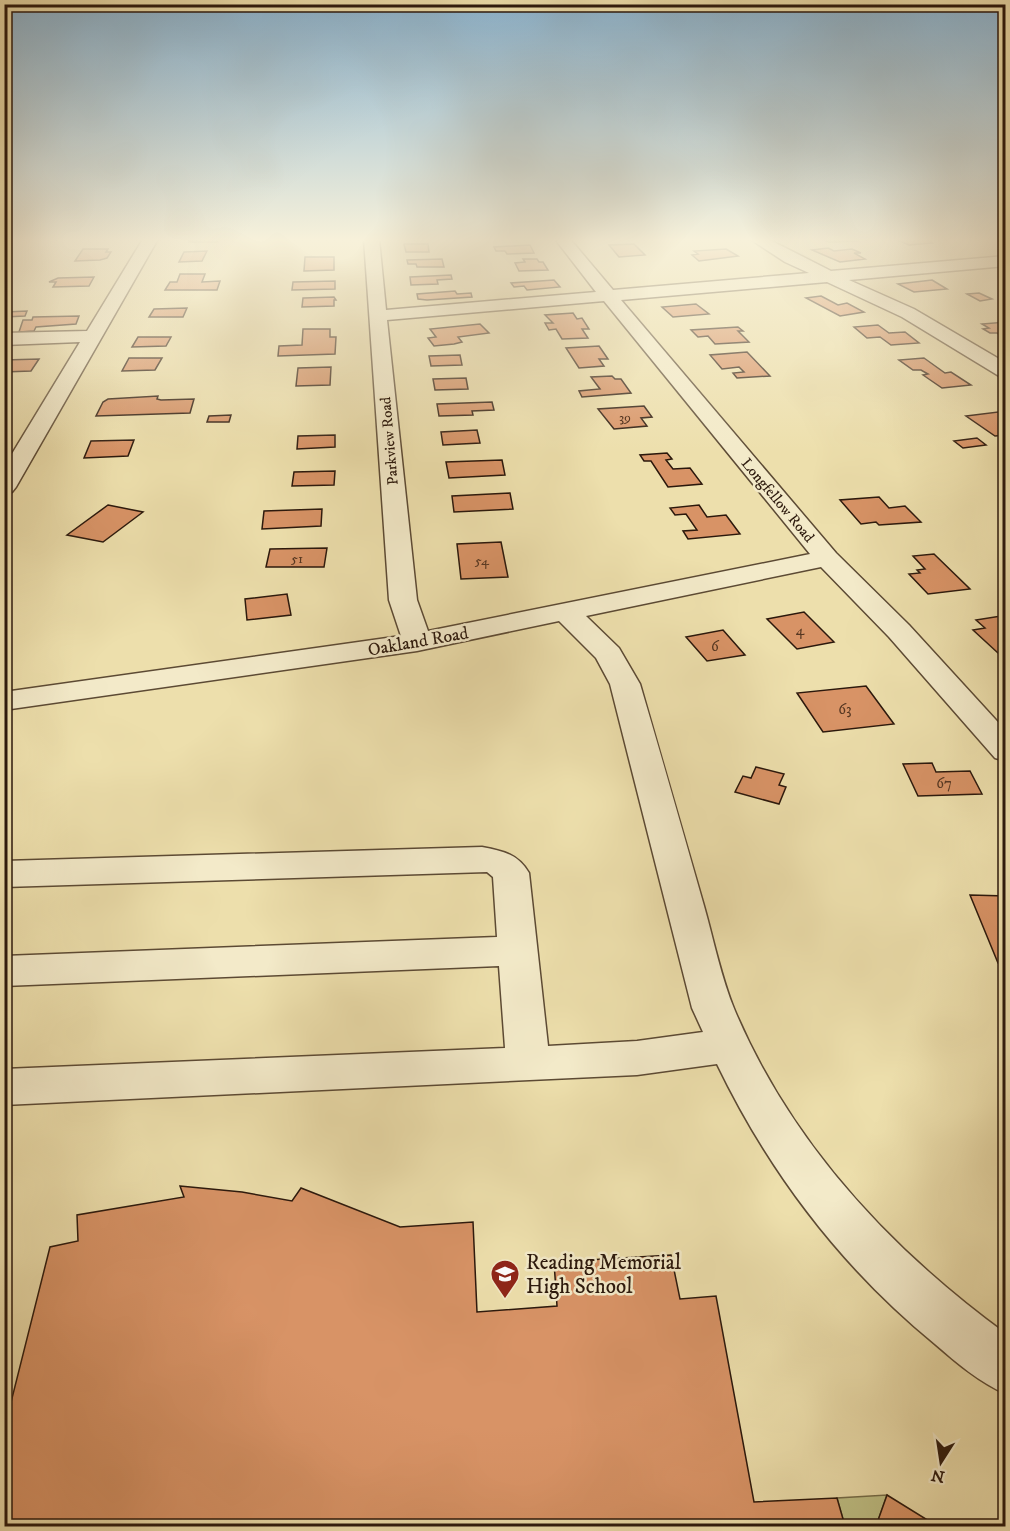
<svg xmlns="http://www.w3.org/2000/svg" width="1010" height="1531" font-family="'IM FELL DW Pica',serif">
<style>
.green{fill:#bfc085;stroke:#756c48;stroke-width:1.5}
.building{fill:#d89366;stroke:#2b180c;stroke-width:1.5}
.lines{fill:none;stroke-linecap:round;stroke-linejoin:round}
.minor-casing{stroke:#5c4a34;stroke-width:3}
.minor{fill:#f3eac9;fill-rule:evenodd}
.labels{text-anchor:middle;stroke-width:5;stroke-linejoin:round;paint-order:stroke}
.far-number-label{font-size:14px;fill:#563722}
.far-street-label{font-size:15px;fill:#2b180c;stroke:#f3eac9}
.number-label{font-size:15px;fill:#563722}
.street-label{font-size:18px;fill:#2b180c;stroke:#f3eac9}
.near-poi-label{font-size:21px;fill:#2b180c;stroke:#f3eac9;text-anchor:start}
</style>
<rect width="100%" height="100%" fill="#eddfac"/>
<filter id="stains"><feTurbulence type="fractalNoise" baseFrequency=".00333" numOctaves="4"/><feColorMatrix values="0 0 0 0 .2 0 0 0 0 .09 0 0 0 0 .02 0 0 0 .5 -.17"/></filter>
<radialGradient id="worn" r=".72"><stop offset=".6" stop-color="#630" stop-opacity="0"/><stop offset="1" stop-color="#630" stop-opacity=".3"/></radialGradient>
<!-- green -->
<polygon class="green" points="887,1495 876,1526 845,1526 837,1498"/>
<!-- building -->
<g class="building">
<polygon points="190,239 218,239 217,242 189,242"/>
<polygon points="822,239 853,239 858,241 829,242"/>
<polygon points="895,239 926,239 932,243 909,245"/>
<polygon points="404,244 428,244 429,252 406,252"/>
<polygon points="634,244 645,255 619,257 609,245"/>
<polygon points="530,245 534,253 507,254 505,251 496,251 494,247"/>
<polygon points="828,248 834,251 852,249 861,253 854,253 865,259 840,262 812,250"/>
<polygon points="83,249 108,249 106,252 111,252 107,258 100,260 75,261"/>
<polygon points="726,249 738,256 699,261 692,255 698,254 694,251"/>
<polygon points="207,251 202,261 179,262 184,252"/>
<polygon points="305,257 334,257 334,270 304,271"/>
<polygon points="442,259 444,267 417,267 416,264 408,264 407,260"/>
<polygon points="523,259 537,259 539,262 543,262 548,270 519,271 515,263 525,262"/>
<polygon points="180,274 205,274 202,282 220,281 217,290 165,290 170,282 177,282"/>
<polygon points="451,275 452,279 437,280 438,284 411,285 410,277"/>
<polygon points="94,277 89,286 53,287 56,282 49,282 58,278"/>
<polygon points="554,280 560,287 527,290 524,286 514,287 511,283"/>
<polygon points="932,280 947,289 914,292 898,284"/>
<polygon points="335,281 335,289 292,290 293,282"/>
<polygon points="455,291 457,294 471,293 472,297 427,300 418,299 417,294"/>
<polygon points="979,293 992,299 980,301 967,294"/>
<polygon points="821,296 838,305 847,303 864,312 840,316 806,298"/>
<polygon points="303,298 334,297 336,300 334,300 334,306 302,307"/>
<polygon points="696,304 709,314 673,317 662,307"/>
<polygon points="187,308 183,317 149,317 154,309"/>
<polygon points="27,311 25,316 4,317 5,312"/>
<polygon points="573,313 577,319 582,318 589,329 582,329 588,338 562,339 556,329 549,330 545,323 553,323 545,315"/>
<polygon points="79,316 76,324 36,327 34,331 19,332 23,320 32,320 33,317"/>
<polygon points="1006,322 1004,337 997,333 990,333 983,329 989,328 982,324"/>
<polygon points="480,324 489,333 458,337 462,342 454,344 434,346 428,338 436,337 430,329"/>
<polygon points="878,325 889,333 905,332 919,343 891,345 880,337 867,338 854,327"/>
<polygon points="738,327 743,331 738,331 749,342 715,344 708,336 698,337 691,330"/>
<polygon points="303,329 330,329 330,337 336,337 335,354 278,356 279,346 302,345"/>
<polygon points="138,337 171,337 166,346 132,347"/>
<polygon points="599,346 608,359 599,359 604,366 579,368 566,348"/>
<polygon points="747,352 770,376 737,378 733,373 744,372 739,367 722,369 710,355"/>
<polygon points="460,355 462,365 431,366 429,356"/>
<polygon points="129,358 162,358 155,370 122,371"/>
<polygon points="924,358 945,373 951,372 971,385 942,388 923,375 928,374 921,370 913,370 899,360"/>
<polygon points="39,359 31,371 4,372 4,360"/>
<polygon points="331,367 330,385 296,386 298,368"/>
<polygon points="612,376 615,379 621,379 631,393 582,397 579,391 600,389 591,377"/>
<polygon points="466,378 468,389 435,390 433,379"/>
<polygon points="158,396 157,399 161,400 194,399 190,413 96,416 103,402 108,399"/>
<polygon points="492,402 494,410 472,411 473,415 439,416 437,404"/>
<polygon points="644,406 652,417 641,418 647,426 614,429 598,409"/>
<polygon points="1006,411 1006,435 995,436 966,416"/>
<polygon points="231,415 229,422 207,422 209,416"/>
<polygon points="477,430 480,443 443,445 441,432"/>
<polygon points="335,435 335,447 297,449 298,436"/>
<polygon points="977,438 986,445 963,448 954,441"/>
<polygon points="134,440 128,456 84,458 91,441"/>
<polygon points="667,453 672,459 666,460 673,469 690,468 702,484 668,487 651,461 644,461 640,455"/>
<polygon points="502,460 505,475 449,478 446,462"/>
<polygon points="335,471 334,485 292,486 294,472"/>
<polygon points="510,493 513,509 454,512 452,496"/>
<polygon points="879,497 889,508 905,506 921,522 879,525 876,522 861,524 840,500"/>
<polygon points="108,505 143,512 103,542 67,535"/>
<polygon points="699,505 707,517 726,515 740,534 688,539 683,531 697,530 686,514 675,515 670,508"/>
<polygon points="322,509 321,526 262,529 264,511"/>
<polygon points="501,542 508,577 461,579 457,544"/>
<polygon points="327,548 324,567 266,567 270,549"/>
<polygon points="934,554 970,589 928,594 909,574 920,573 917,570 925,569 913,556"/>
<polygon points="287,594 291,615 247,620 245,599"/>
<polygon points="804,612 834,642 797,649 767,619"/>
<polygon points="1001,616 1006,620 1006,652 998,653 973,630 985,628 976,620"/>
<polygon points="723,630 745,655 707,661 686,637"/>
<polygon points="866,686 894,724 823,732 797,693"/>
<polygon points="932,763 936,772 970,771 982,794 918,796 903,764"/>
<polygon points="756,767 784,774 779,785 786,787 779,804 735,792 743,776 751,778"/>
<polygon points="970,895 1006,896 1006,963 998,963"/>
<polygon points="180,1186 242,1192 292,1201 301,1188 400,1227 473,1222 477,1312 557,1306 554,1262 671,1255 680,1299 716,1296 754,1502 837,1498 845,1526 4,1526 4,1430 50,1247 78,1241 77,1215 184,1197"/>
<polygon points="887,1495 934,1524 933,1526 876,1526"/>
</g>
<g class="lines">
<!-- minor casing -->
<g class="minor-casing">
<g id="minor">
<polygon points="143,239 158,239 16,487 12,492 4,494 4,467 80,342 4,345 4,333 87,331"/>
<path d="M364 239H379L386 310 596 292 555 239H570L613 290 809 273 785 262 750 239H768L831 271 1006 256V266L849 280 914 309 1006 363V378L999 376 902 317 827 282 621 300 836 553 909 625 1006 731V761L995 758 889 637 821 567 586 616 619 648 640 684C662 758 683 832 704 906 714 941 721 978 735 1011 791 1143 891 1250 1006 1334V1394C979 1382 957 1363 935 1344 842 1268 769 1172 717 1064L637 1075 4 1105V1069L505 1048 499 966 4 986V956L497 937 493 877 487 872 4 887V861L482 847C503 851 518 854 529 873L548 1046 637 1041 703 1032 692 1008 610 684 596 658 559 621 417 651 4 710V692L401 636 389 600ZM604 301 810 554 428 631 417 600 387 320Z"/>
</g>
</g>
<!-- minor -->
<use href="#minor" class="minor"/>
</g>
<!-- sky -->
<linearGradient id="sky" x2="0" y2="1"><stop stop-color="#8bb6d4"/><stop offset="0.53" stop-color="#f7f1da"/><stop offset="1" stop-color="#f7f1da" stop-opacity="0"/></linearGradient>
<rect width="1010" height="453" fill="url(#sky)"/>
<!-- icons -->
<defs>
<g id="school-pin" transform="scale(1.5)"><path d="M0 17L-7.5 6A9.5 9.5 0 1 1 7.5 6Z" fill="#8f2418" stroke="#f3eac9"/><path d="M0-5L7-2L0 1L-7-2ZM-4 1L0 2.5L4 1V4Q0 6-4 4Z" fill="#fff"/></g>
</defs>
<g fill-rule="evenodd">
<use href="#school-pin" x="505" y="1274"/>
</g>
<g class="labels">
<!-- far-number labels -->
<g class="far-number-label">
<text x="625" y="422">39</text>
<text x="297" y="563">51</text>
<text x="482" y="565">54</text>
</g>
<!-- far-street labels -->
<g class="far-street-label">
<text transform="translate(389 441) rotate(-95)" y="5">Parkview Road</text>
<text transform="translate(778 500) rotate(50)" y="5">Longfellow Road</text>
</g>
<!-- number labels -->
<g class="number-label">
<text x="800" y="635">4</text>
<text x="715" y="651">6</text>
<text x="845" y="714">63</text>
<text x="944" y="788">67</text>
</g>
<!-- street labels -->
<g class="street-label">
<text transform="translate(418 641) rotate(-10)" y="6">Oakland Road</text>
</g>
<!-- near-poi labels -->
<g class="near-poi-label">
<text x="526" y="1269">Reading Memorial<tspan x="526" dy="24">High School</tspan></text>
</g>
</g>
<!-- margin -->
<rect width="1010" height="1531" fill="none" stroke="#eddfac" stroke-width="24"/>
<rect x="6" y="6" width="998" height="1519" fill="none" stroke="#2b180c" stroke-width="3"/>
<rect x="12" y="12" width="986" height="1507" fill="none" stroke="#2b180c" stroke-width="1.5"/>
<!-- north arrow -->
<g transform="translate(941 1462) rotate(192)" stroke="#f3eac9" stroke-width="4.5" paint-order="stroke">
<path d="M0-4.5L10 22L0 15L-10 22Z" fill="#2b180c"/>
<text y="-9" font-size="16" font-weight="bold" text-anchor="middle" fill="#2b180c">N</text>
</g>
<rect width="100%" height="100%" filter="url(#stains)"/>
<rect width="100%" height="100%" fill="url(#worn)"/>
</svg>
